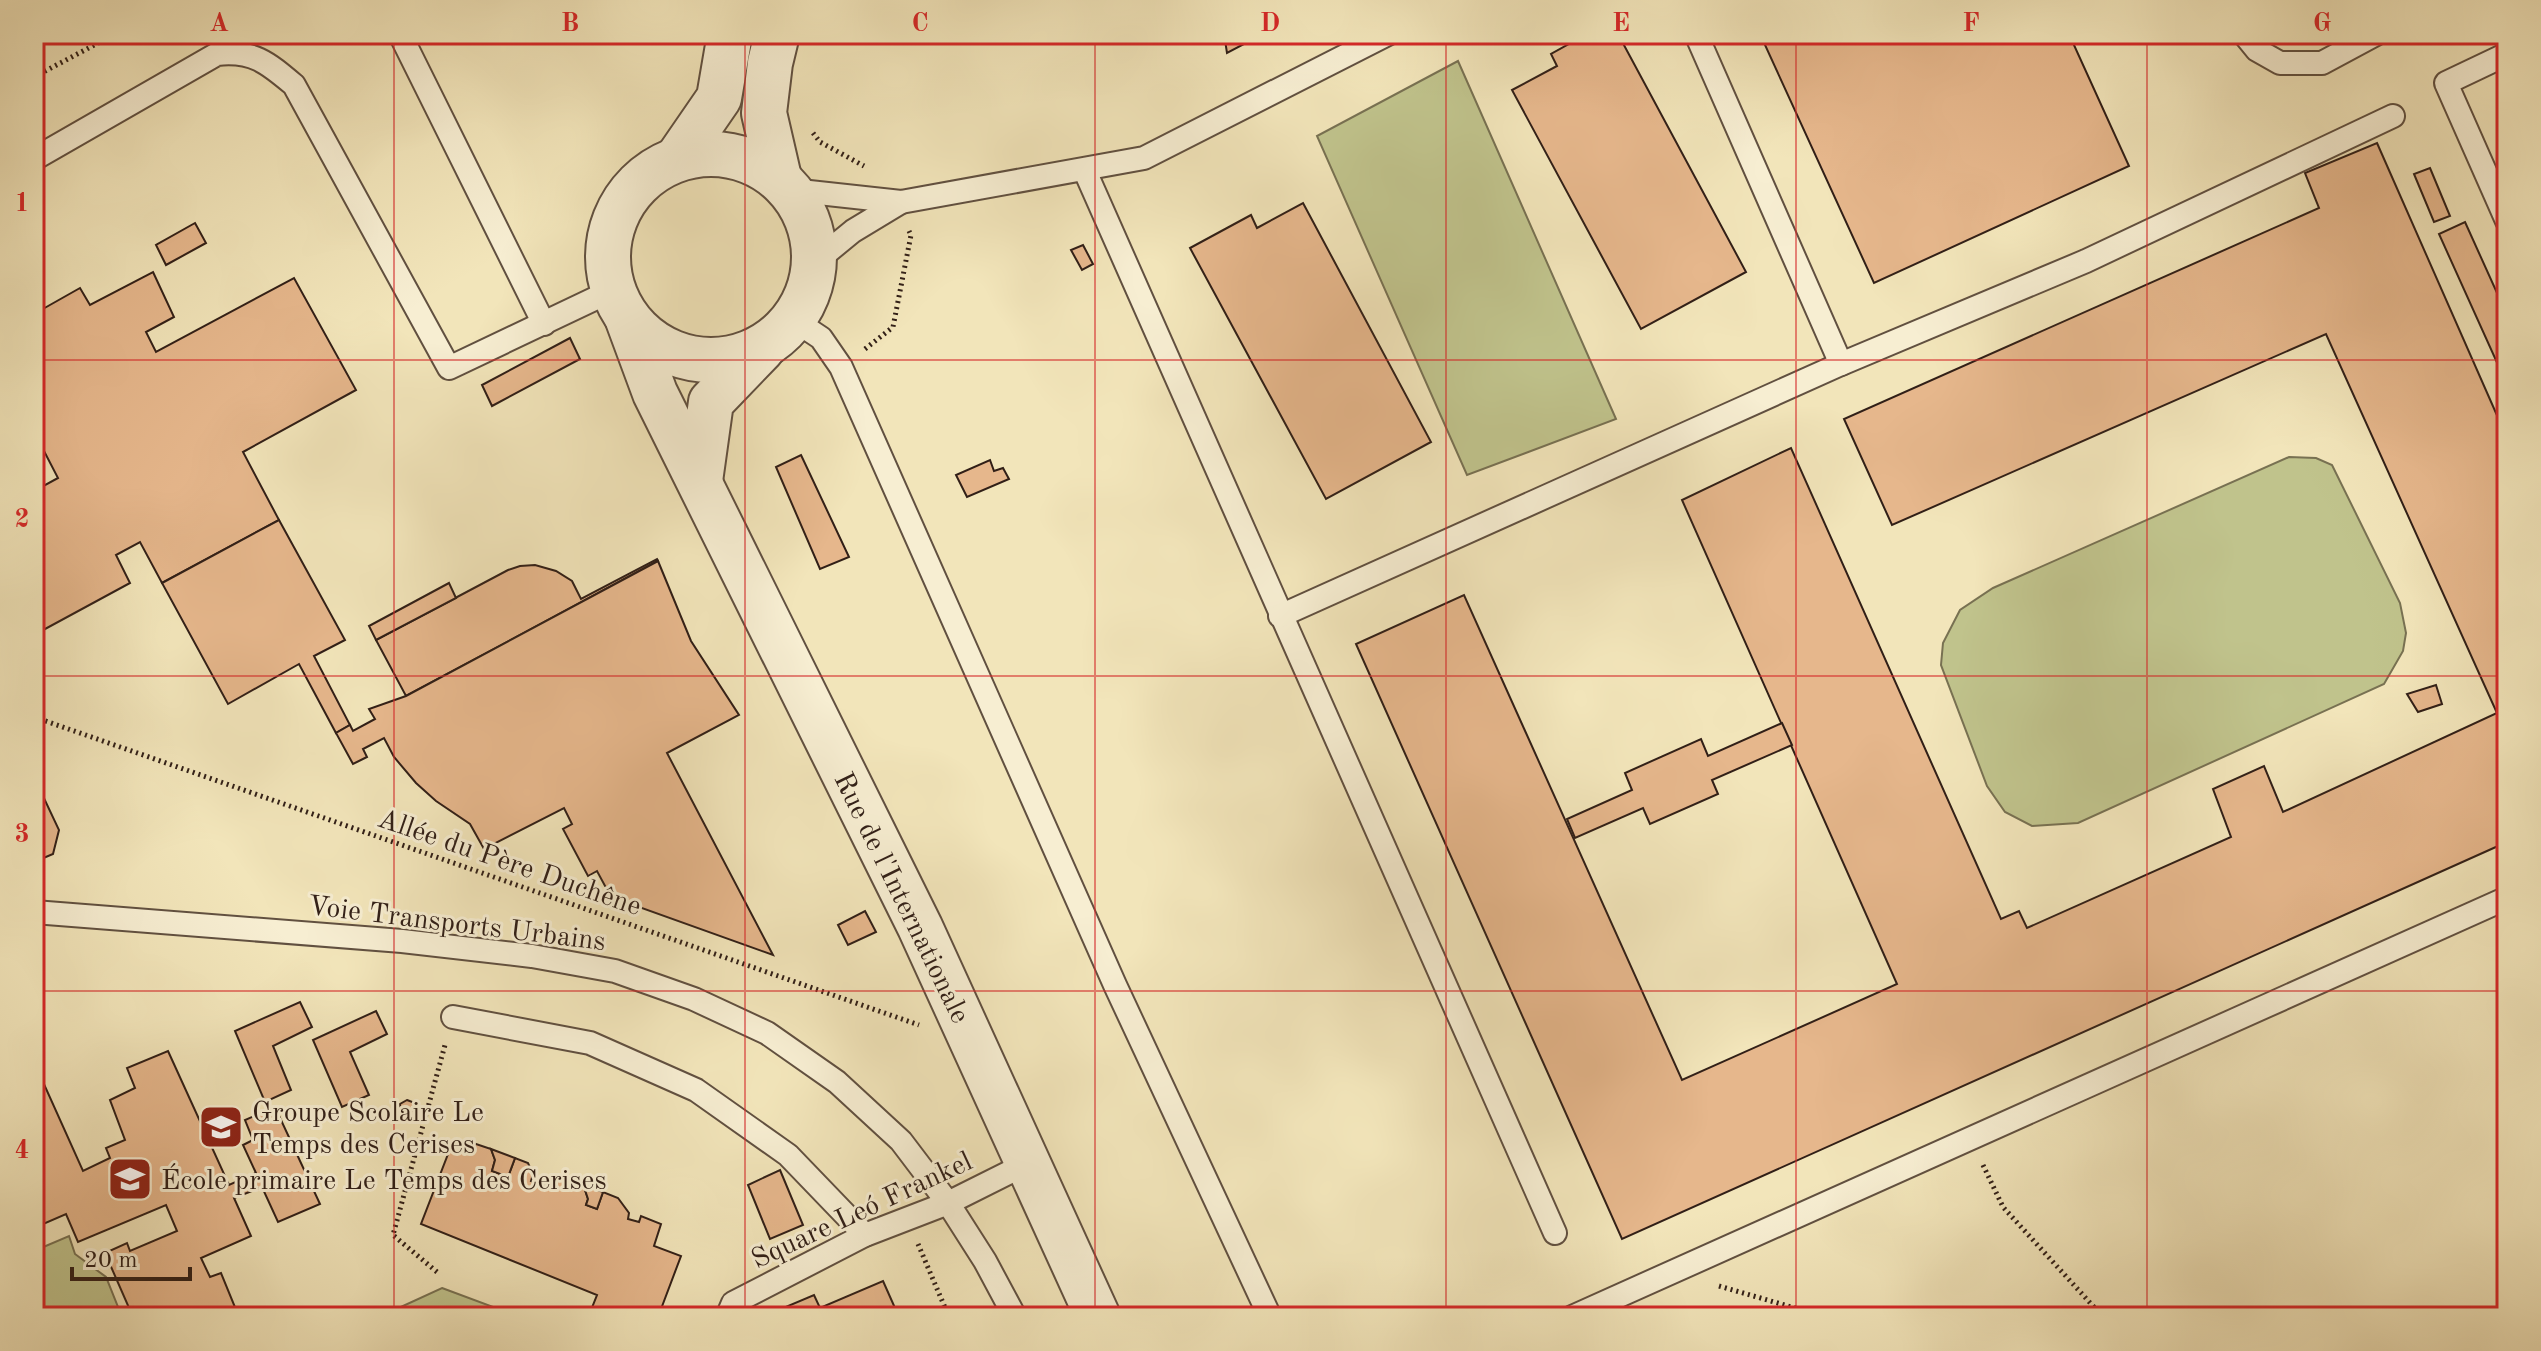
<svg xmlns="http://www.w3.org/2000/svg" width="2541" height="1351" font-family="'Old Standard TT',serif">
<style>
.green{fill:#c0c38c;stroke:#787152;stroke-width:2}
.building{fill:#e6b78c;stroke:#311f17;stroke-width:2}
.lines{fill:none;stroke-linecap:round;stroke-linejoin:round}
.lane-casing{stroke:#615040;stroke-width:26}
.street-casing{stroke:#615040;stroke-width:48}
.path{stroke:#311f17;stroke-width:5;stroke-dasharray:2 4;stroke-linecap:butt}
.lane{stroke:#f7eed2;stroke-width:22}
.street{stroke:#f7eed2;stroke-width:44}
.grid{fill:none;stroke:#d62828;stroke-width:2;stroke-opacity:0.55}
.labels{text-anchor:middle;stroke-width:6;stroke-linejoin:round;paint-order:stroke}
.street-label{font-size:28px;fill:#311f17;stroke:#f7eed2}
.poi-label{font-size:28px;fill:#311f17;stroke:#f7eed2;text-anchor:start}
.neatline{fill:none;stroke:#d62828;stroke-width:3}
.grid-label{font-size:26px;text-anchor:middle;font-weight:bold;fill:#d62828}
</style>
<rect width="100%" height="100%" fill="#f2e5ba"/>
<filter id="stains"><feTurbulence type="fractalNoise" baseFrequency=".0025" numOctaves="4"/><feColorMatrix values="0 0 0 0 .2 0 0 0 0 .09 0 0 0 0 .02 0 0 0 .5 -.17"/></filter>
<radialGradient id="worn" r=".72"><stop offset=".6" stop-color="#630" stop-opacity="0"/><stop offset="1" stop-color="#630" stop-opacity=".3"/></radialGradient>
<!-- green -->
<g class="green">
<polygon points="1458,61 1616,419 1467,475 1317,136"/>
<polygon points="2289,457 2316,458 2332,465 2400,603 2406,633 2403,651 2384,684 2078,823 2032,826 2005,812 1987,786 1941,665 1943,643 1960,610 1993,588"/>
<polygon points="69,1236 75,1254 106,1277 122,1317 34,1317 34,1251"/>
<polygon points="442,1288 504,1311 508,1317 379,1317"/>
</g>
<!-- building -->
<g class="building">
<polygon points="1224,34 1272,34 1261,40 1259,36 1227,53"/>
<polygon points="1587,34 1618,34 1746,272 1641,329 1512,90 1557,66 1551,54"/>
<polygon points="1760,34 2069,34 2129,166 1874,283"/>
<polygon points="2377,143 2507,438 2507,842 1622,1239 1356,644 1464,595 1682,1080 1897,984 1682,500 1791,448 2001,919 2019,911 2027,928 2231,837 2213,789 2264,766 2283,812 2497,713 2326,334 1892,525 1844,419 2319,208 2305,173"/>
<polygon points="2430,168 2450,216 2434,222 2414,174"/>
<polygon points="1303,203 1431,442 1326,499 1190,248 1251,215 1257,228"/>
<polygon points="2465,222 2507,315 2507,364 2499,367 2439,234"/>
<polygon points="195,223 206,243 166,265 156,245"/>
<polygon points="1083,245 1093,264 1082,270 1071,250"/>
<polygon points="153,272 174,317 146,332 156,352 294,278 356,390 243,452 279,520 162,583 140,542 116,555 130,583 34,635 34,491 58,478 44,451 34,455 34,314 80,288 90,305"/>
<polygon points="570,338 580,359 492,406 482,385"/>
<polygon points="801,455 849,557 820,569 776,467"/>
<polygon points="990,460 994,471 1003,468 1009,479 967,497 956,475"/>
<polygon points="279,520 345,640 314,656 350,725 336,733 299,664 228,704 162,583"/>
<polygon points="657,559 658,561 406,696 376,640 508,570 520,566 535,565 556,571 572,581 581,599"/>
<polygon points="658,561 691,641 739,715 667,753 773,955 611,897 597,871 588,876 563,829 572,824 564,808 484,849 470,824 436,801 416,783 394,757 384,738 363,749 367,757 353,764 336,733 350,725 353,731 375,719 369,709 406,696"/>
<polygon points="449,583 456,598 376,640 369,626"/>
<polygon points="2436,685 2442,704 2418,712 2407,694"/>
<polygon points="1782,723 1792,745 1712,780 1718,794 1650,824 1643,808 1575,838 1567,819 1632,790 1625,773 1701,739 1708,756"/>
<polygon points="34,777 59,830 53,854 34,862"/>
<polygon points="865,911 876,932 848,945 838,925"/>
<polygon points="300,1002 312,1027 273,1046 291,1090 265,1102 235,1031"/>
<polygon points="376,1011 387,1034 350,1052 369,1095 342,1107 313,1040"/>
<polygon points="168,1051 229,1185 256,1173 243,1145 253,1140 245,1120 275,1107 320,1204 278,1222 262,1187 234,1198 251,1236 201,1258 210,1277 221,1273 239,1317 133,1317 105,1253 127,1243 130,1251 177,1231 166,1205 78,1242 66,1214 34,1228 34,1075 39,1073 83,1171 110,1158 106,1148 125,1140 110,1100 135,1088 127,1068"/>
<polygon points="407,1100 415,1103 409,1117 401,1114 400,1104"/>
<polygon points="470,1142 491,1149 495,1160 492,1171 508,1177 515,1158 528,1163 533,1174 531,1181 550,1187 552,1182 561,1176 583,1184 588,1199 586,1205 597,1209 603,1192 618,1198 629,1213 628,1219 639,1222 641,1216 661,1224 654,1246 681,1256 658,1317 586,1317 585,1313 591,1310 597,1295 421,1224 450,1149 460,1152 462,1145"/>
<polygon points="491,1149 515,1158 508,1177 492,1171 495,1160"/>
<polygon points="780,1170 803,1225 770,1239 748,1185"/>
<polygon points="583,1184 603,1192 597,1209 586,1205 588,1199"/>
<polygon points="883,1281 899,1317 770,1317 769,1314 814,1295 820,1308"/>
</g>
<g class="lines">
<!-- lane casing -->
<g class="lane-casing">
<g id="lane">
<polyline points="400,34 544,324"/>
<polyline points="2244,34 2257,50 2280,63 2322,63 2376,34"/>
<polyline points="2507,54 2446,83 2507,221"/>
<path d="M34 159 217 54C253 50 268 63 294 85L449 368 613 290"/>
<polyline points="1085,171 1555,1233"/>
<polyline points="791,190 901,202 1144,158 1388,34"/>
<polyline points="814,263 853,231 901,202"/>
<polyline points="794,320 821,338 841,367 1115,985 1270,1317"/>
<polyline points="1841,364 2086,261 2393,116"/>
<polyline points="1280,616 1841,364 1696,34"/>
<polyline points="34,912 402,941 532,956 615,971 694,999 767,1033 837,1082 901,1141 948,1203 985,1261 1015,1317"/>
<polyline points="453,1017 590,1043 696,1090 788,1155 865,1235"/>
<polyline points="727,1317 733,1303 865,1235 948,1203 1028,1163"/>
<polyline points="1572,1317 2507,898"/>
</g>
</g>
<!-- street casing -->
<g class="street-casing">
<g id="street">
<polyline points="777,34 770,63 764,113 779,178"/>
<circle cx="711" cy="257" r="103"/>
<polyline points="677,159 719,98 730,34"/>
<polyline points="628,320 655,393 920,927 1098,1317"/>
<polyline points="700,481 711,402 762,349"/>
</g>
</g>
<!-- path -->
<g class="path">
<polyline points="34,77 115,34"/>
<polyline points="813,133 820,142 864,166"/>
<polyline points="865,349 893,327 911,235 909,231"/>
<polyline points="34,717 919,1025"/>
<polyline points="1983,1165 2003,1207 2103,1317"/>
<polyline points="918,1244 949,1317"/>
<polyline points="437,1272 393,1235 445,1045"/>
<polyline points="1719,1286 1826,1317"/>
</g>
<!-- lane -->
<use href="#lane" class="lane"/>
<!-- street -->
<use href="#street" class="street"/>
</g>
<!-- grid -->
<path class="grid" d="M394 34V1317M745 34V1317M1095 34V1317M1446 34V1317M1796 34V1317M2147 34V1317M34 360H2507M34 676H2507M34 991H2507"/>
<!-- icons -->
<defs>
<g id="school-square" transform="scale(2.3)"><rect x="-9" y="-9" width="18" height="18" rx="4" fill="#8f2418" stroke="#f7eed2"/><path d="M0-5L7-2L0 1L-7-2ZM-4 1L0 2.5L4 1V4Q0 6-4 4Z" fill="#fff"/></g>
</defs>
<g fill-rule="evenodd">
<use href="#school-square" x="221" y="1127"/>
<use href="#school-square" x="130" y="1179"/>
</g>
<g class="labels">
<!-- street labels -->
<g class="street-label">
<text transform="translate(510 861) rotate(19)" y="10">Allée du Père Duchêne</text>
<text transform="translate(903 897) rotate(64)" y="10">Rue de l'Internationale</text>
<text transform="translate(457 922) rotate(7)" y="10">Voie Transports Urbains</text>
<text transform="translate(861 1209) rotate(-25)" y="10">Square Leó Frankel</text>
</g>
<!-- poi labels -->
<g class="poi-label">
<text x="252" y="1121">Groupe Scolaire Le<tspan x="252" dy="32">Temps des Cerises</tspan></text>
<text x="161" y="1189">École primaire Le Temps des Cerises</text>
</g>
</g>
<!-- margin -->
<rect width="2541" height="1351" fill="none" stroke="#f2e5ba" stroke-width="88"/>
<!-- scale -->
<path d="M72 1267v12h118v-12" fill="none" stroke="#311f17" stroke-width="4"/>
<text x="84" y="1267" font-size="24" fill="#311f17" stroke="#f7eed2" stroke-width="6" paint-order="stroke">20 m</text>
<rect x="44" y="44" width="2453" height="1263" class="neatline"/>
<g class="grid-label">
<text x="219" y="31">A</text>
<text x="570" y="31">B</text>
<text x="920" y="31">C</text>
<text x="1270" y="31">D</text>
<text x="1621" y="31">E</text>
<text x="1971" y="31">F</text>
<text x="2322" y="31">G</text>
<text x="22" y="211">1</text>
<text x="22" y="527">2</text>
<text x="22" y="842">3</text>
<text x="22" y="1158">4</text>
</g>
<rect width="100%" height="100%" filter="url(#stains)"/>
<rect width="100%" height="100%" fill="url(#worn)"/>
</svg>
